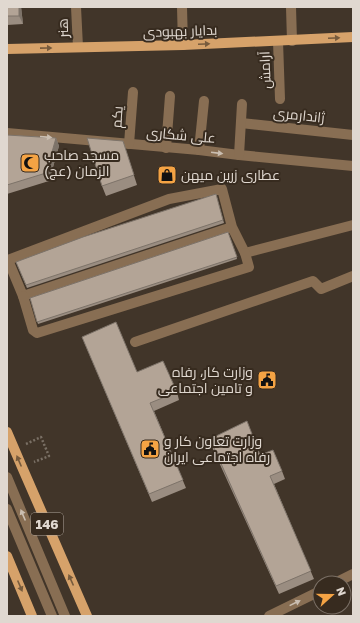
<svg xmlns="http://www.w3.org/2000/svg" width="360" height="623" font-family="'Golos Text',Cairo,sans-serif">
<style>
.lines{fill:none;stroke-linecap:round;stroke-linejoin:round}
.path{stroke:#7a7065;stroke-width:2.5;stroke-dasharray:2 2;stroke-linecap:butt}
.minor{stroke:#886e53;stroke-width:10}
.major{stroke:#d6a26a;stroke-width:10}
.wall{fill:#9a8d81}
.shaded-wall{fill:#7d7369}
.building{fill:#b3a496;stroke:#7d7369}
.oneway{fill:#775b3d}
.oneway2{fill:#cabeb1}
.labels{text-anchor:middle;stroke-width:4;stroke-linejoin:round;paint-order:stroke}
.shield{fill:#372b1f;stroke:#ada49b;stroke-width:1}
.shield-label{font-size:13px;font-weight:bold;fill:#e0d8d0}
.street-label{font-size:14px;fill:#e0d8d0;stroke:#372b1f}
.poi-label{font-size:14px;fill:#e0d8d0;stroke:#372b1f;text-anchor:start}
</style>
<rect width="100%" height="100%" fill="#413529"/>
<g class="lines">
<!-- path -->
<polyline class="path" points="26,444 41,437 49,456 34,462"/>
<!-- minor -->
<g class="minor">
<polyline points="76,7 78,47"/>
<polyline points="182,7 183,45"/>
<polyline points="291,7 292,41"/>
<polyline points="278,41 280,99"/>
<polyline points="241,123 353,135"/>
<polyline points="7,133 199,150 239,155 353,166"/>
<polyline points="129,144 133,92"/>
<polyline points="166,148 170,96"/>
<polyline points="199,150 204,101"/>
<polyline points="239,155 242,104"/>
<polyline points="232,227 23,296 8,260 169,199 222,189 232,227 245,253 353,225"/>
<polyline points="23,296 33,330 37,333 249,267 245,253"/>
<polyline points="135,342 313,281 321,289 353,276"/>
<polyline points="7,477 65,616"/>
<polyline points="7,509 52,616"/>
<polyline points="335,583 353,574"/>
<polyline points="269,616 320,591"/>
</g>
<!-- major -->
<g class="major">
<polyline points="7,49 183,45 353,37"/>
<polyline points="7,432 22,467 87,616"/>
<polyline points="7,556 32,616"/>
</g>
</g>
<!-- wall -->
<g class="wall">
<polygon points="7,7 21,7 23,24 7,25"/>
<polygon points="7,135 56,138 59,146 49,181 7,194"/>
<polygon points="123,141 137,185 106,196 102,186"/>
<polygon points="216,194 224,223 27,288 16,262"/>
<polygon points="228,232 237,259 38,324 30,298"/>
<polygon points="82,337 137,372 177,392 179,400 154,411 186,488 152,502"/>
<polygon points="210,439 260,455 282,471 285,479 274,484 314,579 279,594 212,447"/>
</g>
<!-- shaded-wall -->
<g class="shaded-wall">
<polygon points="19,7 21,7 23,24 19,16"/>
<polygon points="56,138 59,146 49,181 46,173"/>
</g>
<!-- building -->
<g class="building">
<rect x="7" y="7" width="12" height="9"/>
<polygon points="7,135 56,138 46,173 7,185"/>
<polygon points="87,138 123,141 134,175 102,186"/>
<polygon points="216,194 223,220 26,285 16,262 83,237"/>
<polygon points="228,232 237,257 37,322 30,298"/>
<polygon points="116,322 137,372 163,361 177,392 150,403 183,480 149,494 82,337"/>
<polygon points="247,421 260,455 273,450 282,471 270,476 311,571 276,586 210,439"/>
</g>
<!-- one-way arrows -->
<defs><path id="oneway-solid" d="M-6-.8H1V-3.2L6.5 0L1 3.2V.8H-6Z"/></defs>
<g class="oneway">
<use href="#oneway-solid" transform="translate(334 38) rotate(-3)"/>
<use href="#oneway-solid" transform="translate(204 44) rotate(-2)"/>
<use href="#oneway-solid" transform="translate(46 48) rotate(-1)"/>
<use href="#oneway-solid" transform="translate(19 461) rotate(-113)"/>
<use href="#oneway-solid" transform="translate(71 580) rotate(-114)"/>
<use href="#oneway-solid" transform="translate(20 586) rotate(67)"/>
</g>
<g class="oneway2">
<use href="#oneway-solid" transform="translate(46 137) rotate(5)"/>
<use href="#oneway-solid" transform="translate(217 153) rotate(7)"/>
<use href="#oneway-solid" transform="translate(23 515) rotate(-113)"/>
<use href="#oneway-solid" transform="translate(295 603) rotate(-26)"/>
</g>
<!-- icons -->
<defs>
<g id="mosque-square" transform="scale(1)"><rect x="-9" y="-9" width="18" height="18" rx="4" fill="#f4a344" stroke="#372b1f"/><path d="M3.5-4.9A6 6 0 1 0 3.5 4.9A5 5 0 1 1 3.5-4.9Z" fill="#111"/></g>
<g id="shop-square" transform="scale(1)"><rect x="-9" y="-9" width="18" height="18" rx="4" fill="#f4a344" stroke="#372b1f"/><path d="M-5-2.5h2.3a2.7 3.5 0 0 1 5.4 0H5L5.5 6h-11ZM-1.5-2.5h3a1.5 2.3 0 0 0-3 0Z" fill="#111"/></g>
<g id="civic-square" transform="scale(1)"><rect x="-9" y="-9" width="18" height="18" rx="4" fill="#f4a344" stroke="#372b1f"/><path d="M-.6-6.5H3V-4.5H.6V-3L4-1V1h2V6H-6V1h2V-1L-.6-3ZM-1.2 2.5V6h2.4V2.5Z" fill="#111"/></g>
</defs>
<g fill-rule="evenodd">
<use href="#mosque-square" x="30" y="163"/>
<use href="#shop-square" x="167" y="175"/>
<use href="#civic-square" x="267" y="380"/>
<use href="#civic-square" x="150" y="449"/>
</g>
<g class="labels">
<!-- shield labels -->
<rect class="shield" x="31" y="513" width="32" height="22" rx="3"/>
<g class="shield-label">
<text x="47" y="529">146</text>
</g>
<!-- street labels -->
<g class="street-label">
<text transform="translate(63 28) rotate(-92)" y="5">هنر</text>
<text transform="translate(180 31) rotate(-2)" y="5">بدایار بهبودی</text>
<text transform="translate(265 70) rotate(-92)" y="5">آرامش</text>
<text transform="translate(299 115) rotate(6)" y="5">ژاندارمری</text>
<text transform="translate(117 117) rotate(-86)" y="5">یکم</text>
<text transform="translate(181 135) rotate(5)" y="5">علی شکاری</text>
</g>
<!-- poi labels -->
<g class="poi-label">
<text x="44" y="160">مسجد صاحب<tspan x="44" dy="16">الزمان (عج)</tspan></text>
<text x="181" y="180">عطاری زرین میهن</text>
<text x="253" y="377" text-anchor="end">وزارت کار، رفاه<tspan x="253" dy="16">و تامین اجتماعی</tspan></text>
<text x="164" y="446">وزارت تعاون کار و<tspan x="164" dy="16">رفاه اجتماعی ایران</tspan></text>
</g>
</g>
<!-- border -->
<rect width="360" height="623" fill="none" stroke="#e0d8d0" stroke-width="16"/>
<!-- north arrow -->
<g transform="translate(332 595) rotate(69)"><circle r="19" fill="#372b1f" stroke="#7b7066"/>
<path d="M0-3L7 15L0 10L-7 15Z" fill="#f4a344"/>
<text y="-6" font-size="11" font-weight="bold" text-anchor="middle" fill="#e0d8d0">N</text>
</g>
</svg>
